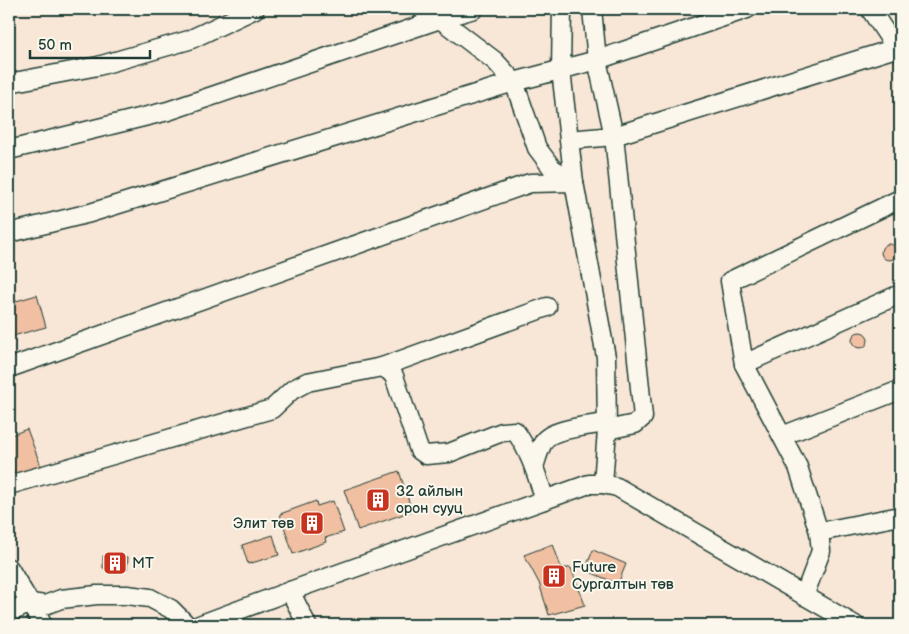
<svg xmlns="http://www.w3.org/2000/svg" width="909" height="634" font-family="'Balsamiq Sans',sans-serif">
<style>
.building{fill:#f1bfa1;stroke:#1f3d34}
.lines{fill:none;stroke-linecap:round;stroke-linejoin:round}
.minor-casing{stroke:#1f3d34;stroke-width:21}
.minor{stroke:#fbf7ec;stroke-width:18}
.labels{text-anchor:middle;stroke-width:4;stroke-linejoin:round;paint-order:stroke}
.poi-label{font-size:15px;fill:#1f3d34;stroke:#fbf7ec;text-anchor:start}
</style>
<rect width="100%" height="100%" fill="#f8e6d6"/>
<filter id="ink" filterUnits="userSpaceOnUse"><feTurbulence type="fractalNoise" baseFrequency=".02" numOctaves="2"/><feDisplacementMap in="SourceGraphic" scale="10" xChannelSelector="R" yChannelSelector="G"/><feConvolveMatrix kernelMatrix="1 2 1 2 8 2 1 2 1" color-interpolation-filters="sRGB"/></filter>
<g filter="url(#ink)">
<!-- building -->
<g class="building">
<circle cx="889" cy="252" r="8"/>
<polygon points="37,295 46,327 9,337 9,303"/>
<circle cx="860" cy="340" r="8"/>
<polygon points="27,429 42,469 16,479 9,459 9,436"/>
<polygon points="399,471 412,511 358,530 344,490"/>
<polygon points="316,501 317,506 333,501 344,532 325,538 326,542 293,554 280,514"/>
<polygon points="273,535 279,555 248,564 242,545"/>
<polygon points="553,544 561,568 571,568 585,605 549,615 539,583 524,555"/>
<polygon points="593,550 626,564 618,584 585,570"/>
<polygon points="103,556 128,557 127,569 103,568"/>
</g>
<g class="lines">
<!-- minor casing -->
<g class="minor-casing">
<g id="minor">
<polyline points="422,9 440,19 495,61 514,82 537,148 552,168 574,182"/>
<polyline points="562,9 561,70 569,140 574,182 606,357 607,430 603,484"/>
<polyline points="592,9 597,60 614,136 643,417 635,424 607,430"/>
<polyline points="870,9 896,48"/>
<polyline points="9,83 98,66 189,40 255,9"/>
<polyline points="569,140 614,136 896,48 900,51"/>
<polyline points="9,150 168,111 440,19 474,9"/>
<polyline points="9,233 90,213 514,82 597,60 747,9"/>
<polyline points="744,364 900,294"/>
<polyline points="382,367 547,307"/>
<polyline points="9,368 530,183 574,182"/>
<polyline points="782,436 900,390"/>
<path d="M534 467C537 458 539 449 544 441 551 429 593 425 607 423"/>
<path d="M9 485 272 409 292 390 307 382 382 367 389 371 394 376 419 450 426 455 449 453 502 432 515 431C530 451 537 476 545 500"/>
<polyline points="819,532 900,516"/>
<polyline points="9,568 43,625"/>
<polyline points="290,591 307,625"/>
<polyline points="804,596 821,551 819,532 798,467 744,364 730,281 900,199"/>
<polyline points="9,613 30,603 45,605 61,599 97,595 127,595 150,598 171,609 187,625"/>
<polyline points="199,625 290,591 589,484 603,484 617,487 855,625"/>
</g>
</g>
<!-- minor -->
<use href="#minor" class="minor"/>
</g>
</g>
<!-- icons -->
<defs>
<g id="building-square" transform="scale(1.25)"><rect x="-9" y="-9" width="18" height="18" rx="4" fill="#c8321e" stroke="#fbf7ec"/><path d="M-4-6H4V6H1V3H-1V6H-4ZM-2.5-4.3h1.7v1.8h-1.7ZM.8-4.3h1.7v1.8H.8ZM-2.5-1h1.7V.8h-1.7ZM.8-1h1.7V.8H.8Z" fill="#fff"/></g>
</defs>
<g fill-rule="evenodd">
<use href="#building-square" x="378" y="500"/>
<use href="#building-square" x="312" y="523"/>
<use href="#building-square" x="115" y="563"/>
<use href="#building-square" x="554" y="576"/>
</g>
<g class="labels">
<!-- poi labels -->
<g class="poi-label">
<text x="396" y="496">32 айлын<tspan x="396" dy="17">орон сууц</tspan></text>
<text x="294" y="528" text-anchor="end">Элит төв</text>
<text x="132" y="568">MT</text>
<text x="572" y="572">Future<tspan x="572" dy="17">Сургалтын төв</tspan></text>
</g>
</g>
<!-- margin -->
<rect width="909" height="634" fill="none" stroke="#fbf7ec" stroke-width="30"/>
<rect x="15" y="15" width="879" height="604" fill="none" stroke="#1f3d34" stroke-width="2" filter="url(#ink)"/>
<!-- scale -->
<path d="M30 50v8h120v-8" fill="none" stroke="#1f3d34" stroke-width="2.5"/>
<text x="38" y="50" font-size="15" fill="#1f3d34" stroke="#fbf7ec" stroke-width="4" paint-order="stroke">50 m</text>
</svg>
